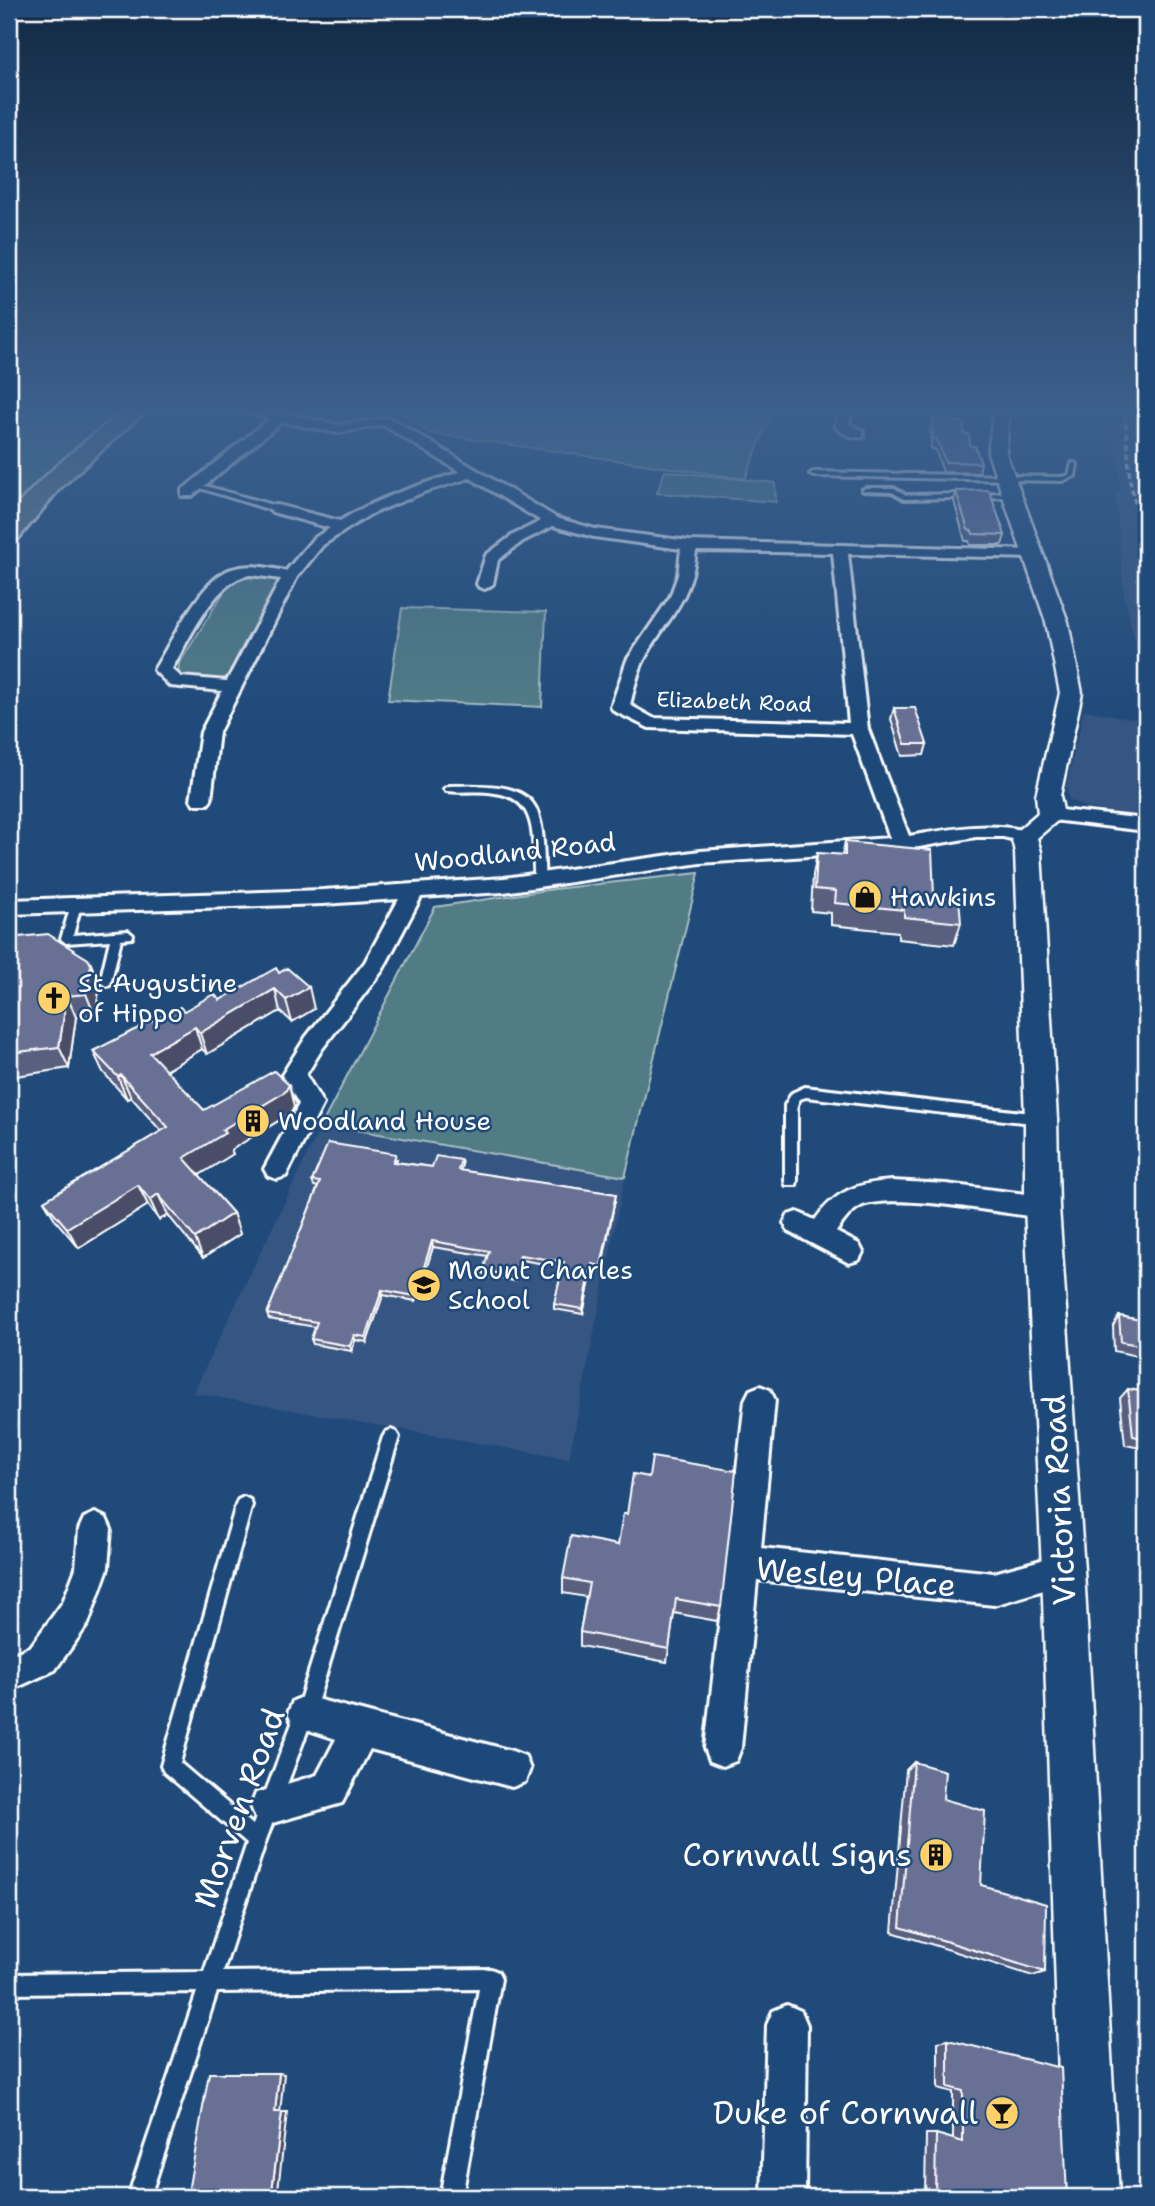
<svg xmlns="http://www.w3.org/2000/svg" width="1155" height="2206" font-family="'Shantell Sans',sans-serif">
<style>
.built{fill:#355582}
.green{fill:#517c85;stroke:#a8bec2;stroke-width:2}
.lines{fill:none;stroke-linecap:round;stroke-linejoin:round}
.service-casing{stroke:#fff;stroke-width:6}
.minor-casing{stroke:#fff;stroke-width:6}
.tertiary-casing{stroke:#fff;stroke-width:5}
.trunk-casing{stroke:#fff;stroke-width:6}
.service{fill:#1f4a7a;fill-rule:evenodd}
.minor{fill:#1f4a7a;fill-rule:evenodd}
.tertiary{fill:#1f4a7a;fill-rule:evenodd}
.trunk{fill:#6c7e84;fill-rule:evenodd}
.rail{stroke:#fff;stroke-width:3.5;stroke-dasharray:6 3.5;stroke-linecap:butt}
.wall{fill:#595f7f;stroke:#fff;stroke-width:2}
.shaded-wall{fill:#484e68;stroke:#fff;stroke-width:2}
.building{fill:#676f94;stroke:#fff;stroke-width:2}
.labels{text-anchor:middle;stroke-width:5;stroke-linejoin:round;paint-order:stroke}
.far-street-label{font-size:21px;fill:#fff;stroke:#1f4a7a}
.street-label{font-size:26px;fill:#fff;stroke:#1f4a7a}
.poi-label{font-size:26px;fill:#fff;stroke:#1f4a7a;text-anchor:start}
.near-street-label{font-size:32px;fill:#fff;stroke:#1f4a7a}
.near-poi-label{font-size:32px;fill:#fff;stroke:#1f4a7a;text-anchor:end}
</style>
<rect width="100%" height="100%" fill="#1f4a7a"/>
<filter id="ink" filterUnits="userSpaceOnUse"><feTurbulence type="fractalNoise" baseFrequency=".0143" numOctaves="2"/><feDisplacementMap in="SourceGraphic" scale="14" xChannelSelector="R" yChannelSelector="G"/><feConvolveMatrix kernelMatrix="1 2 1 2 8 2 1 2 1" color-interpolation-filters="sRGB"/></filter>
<g filter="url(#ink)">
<!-- built -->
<g class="built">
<polygon points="1112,413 1146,413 1146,690 1124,593 1115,492 1121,492"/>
<polygon points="1084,710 1146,721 1146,817 1087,808 1069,800 1066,786"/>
<polygon points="322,1124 625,1177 569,1459 193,1393"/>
</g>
<!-- green -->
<g class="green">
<polygon points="9,413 145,413 9,535"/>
<polygon points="404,413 771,413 745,479 429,433"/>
<polygon points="665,471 775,483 776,502 657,493"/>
<path d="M244 577 275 579 279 584C270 601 240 666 230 675 218 684 189 683 178 675L179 664 229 584Z"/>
<polygon points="402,608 546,612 542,707 388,700"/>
<polygon points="699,873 625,1177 322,1124 435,907 554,889"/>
</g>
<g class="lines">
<!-- service casing -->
<g class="service-casing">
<g id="service">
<polygon points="1072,463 1077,464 1075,476 1062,481 813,476 810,474 813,472 1062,477 1069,475"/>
<polygon points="205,486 280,507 281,509 274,511 203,489 201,488"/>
<polygon points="866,488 894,488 906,495 1011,493 1015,495 1011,497 904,499 892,492 864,491 862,490"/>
<path d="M449 786C476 786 528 780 538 814 545 835 543 859 545 881L544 883 540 884 535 881C531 845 542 799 495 793 478 790 462 793 446 791L444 789Z"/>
<polygon points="76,902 81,905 73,935 128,931 133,935 132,938 121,939 110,985 106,986 100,982 110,940 66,943 61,939 71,905"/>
<polygon points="805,1087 1040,1114 1044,1116 1046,1119 1044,1122 1040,1124 806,1097 800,1099 797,1105 797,1181 796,1185 786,1185 785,1181 785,1105 792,1093"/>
<polygon points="391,1430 396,1432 399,1437 314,1713 266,1840 223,1972 491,1969 498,1972 501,1979 462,2197 440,2197 479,1989 217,1992 150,2197 128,2197 197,1992 9,1994 9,1974 204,1972 247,1843 164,1772 161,1766 236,1505 238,1500 244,1497 250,1500 252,1505 180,1763 253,1825 296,1713 383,1437 386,1432"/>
</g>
</g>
<!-- minor casing -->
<g class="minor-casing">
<g id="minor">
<path d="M250 413H283L338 425 390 418 557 518 595 529 689 541 1038 550 1041 553 1033 558 848 554 868 729 909 836C952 829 989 821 1031 832L1034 836 1031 840 1024 842 1003 837H976L902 850 700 863 504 892 421 897 382 971 322 1049 306 1075 323 1104 286 1176 277 1179 268 1176 264 1169 299 1104 282 1075 306 1037 365 962 399 899 323 904 9 914V900L323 890 504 878 700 851 890 838 852 734 649 728 614 711 611 707 627 660 670 597 678 575 681 549 594 537 553 526 523 541 498 560 493 584 485 589 479 587 477 584 486 555 513 535 541 521 470 478 424 492 369 515 323 545 297 577 219 732 211 800 208 804H194L191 800 201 732 222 691 170 686 154 670C171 643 201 578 232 569 250 563 268 568 286 571L313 539 330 528 272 512 270 509 272 506 277 505 340 521C376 498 419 485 460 472L383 425 338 433 282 422 192 496H182V490L269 419ZM696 551 833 553 849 723 653 718 630 705C634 690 637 672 645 658 668 616 691 602 696 551ZM251 575 281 579 227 681 181 677 172 669C188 642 216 577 251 575Z"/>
<path d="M839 413H851L849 424 863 431V437C854 439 841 433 835 426Z"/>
<polygon points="1051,809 1146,819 1146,831 1044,819 1041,815 1044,811"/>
<path d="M892 1181 946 1184 1042 1196 1051 1199 1055 1207 1051 1215 1042 1218C1002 1213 898 1193 863 1205 851 1210 843 1222 836 1232L859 1244 863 1252 859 1260 849 1263 788 1231 784 1223 788 1215 797 1212 815 1220C835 1191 857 1183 892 1181Z"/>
<polygon points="760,1386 770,1390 775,1400 761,1548 994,1573 1063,1554 1074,1559 1079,1570 1074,1581 994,1605 757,1580 741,1748 736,1761 723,1766 710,1761 705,1748 745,1400 750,1390"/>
<polygon points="95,1513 106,1518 111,1529 108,1568 88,1624 55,1670 9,1691 9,1656 31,1646 63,1602 76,1568 79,1529 84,1518"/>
<polygon points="305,1696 512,1751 525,1756 530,1769 525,1782 512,1787 370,1749 342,1803 269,1824 256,1819 251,1806 256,1793 317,1775 336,1739 293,1725 288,1713 293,1701"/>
<polygon points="787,2005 801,2011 807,2025 805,2197 762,2197 767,2025 773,2011"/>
</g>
</g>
<!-- tertiary casing -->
<g class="tertiary-casing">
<polygon id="tertiary" points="993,413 1009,413 1006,453 1068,622 1082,693 1060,796 1064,815 1037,838 1041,852 1057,1119 1059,1207 1084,1570 1119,2197 1063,2197 1042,1570 1025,1207 1025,1119 1015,852 1011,836 1038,813 1036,796 1060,693 1046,622 988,453"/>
</g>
<!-- trunk casing -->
<g class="trunk-casing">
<path id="trunk" d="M121 413H143L59 489 17 540 9 542C9 536 7 526 9 520 16 496 99 430 121 413Z"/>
</g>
<!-- service -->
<use href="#service" class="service"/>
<!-- minor -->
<use href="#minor" class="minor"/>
<!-- tertiary -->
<use href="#tertiary" class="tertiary"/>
<!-- trunk -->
<use href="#trunk" class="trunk"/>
<!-- rail -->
<polyline class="rail" points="1125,413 1130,481 1146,547"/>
</g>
<!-- wall -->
<g class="wall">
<polygon points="933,419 964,434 970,446 981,463 979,473 943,472 935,449 931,449 930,429"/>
<polygon points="956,491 1005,535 1002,545 970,545 969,541 965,541 954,501"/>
<polygon points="894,708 927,744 924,755 902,756 891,719"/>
<polygon points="845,842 934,896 961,923 954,945 898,939 898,932 831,925 831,913 811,911 813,875 817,853 842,855"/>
<polygon points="9,938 100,985 95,1016 76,1017 69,1068 9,1077"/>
<polygon points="279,973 314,1009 292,1022 280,1011 207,1054 202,1049 166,1071 204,1110 294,1107 291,1113 231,1150 233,1154 199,1175 233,1213 240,1234 203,1258 168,1215 159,1220 148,1205 79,1248 56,1221 44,1201 161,1131 131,1097 127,1099 103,1072 93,1051 184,1011 220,1000"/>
<polygon points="397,1159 396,1162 432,1167 461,1160 462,1165 460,1171 616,1194 601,1271 592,1270 583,1314 554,1309 554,1304 563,1267 521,1260 515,1281 484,1276 483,1271 488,1256 433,1247 416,1301 383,1295 367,1342 355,1340 352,1351 313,1344 311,1339 316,1327 269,1319 267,1314 318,1187 314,1186 312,1181"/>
<polygon points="1119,1316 1146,1321 1146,1358 1114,1351 1113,1326"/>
<polygon points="1128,1389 1146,1392 1146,1449 1125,1445 1120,1398"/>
<polygon points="618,1545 721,1607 717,1621 674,1613 667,1662 580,1646 580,1632 586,1597 563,1593 563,1578"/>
<polygon points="914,1762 943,1799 981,1885 1045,1972 1033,1976 892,1932 906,1770"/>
<polygon points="948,2040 1067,2197 925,2197 926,2134 936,2134 953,2139 953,2092 938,2088 938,2042"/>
</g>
<!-- shaded-wall -->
<g class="shaded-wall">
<polygon points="91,964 100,985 95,1016 86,994"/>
<polygon points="309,987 314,1009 292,1022 286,1000"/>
<polygon points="275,989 280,1011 207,1054 200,1033"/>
<polygon points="67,996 76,1017 69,1068 59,1047"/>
<polygon points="195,1027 202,1049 158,1075 150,1053"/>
<polygon points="121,1075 131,1097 127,1099 118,1077"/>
<polygon points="289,1085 294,1107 291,1113 231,1150 233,1154 193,1179 184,1158 222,1130"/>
<polygon points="138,1185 148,1205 79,1248 67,1228"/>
<polygon points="158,1194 168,1215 159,1220 150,1200"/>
<polygon points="616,1194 615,1200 601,1271 601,1266"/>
<polygon points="233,1213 240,1234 203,1258 195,1238"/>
<polygon points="432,1241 433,1247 416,1301 415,1296"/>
<polygon points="520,1255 521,1260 515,1281 515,1276"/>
<polygon points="592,1264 592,1270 583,1314 583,1309"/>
<polygon points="382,1290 383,1295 367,1342 366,1337"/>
<polygon points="354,1335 355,1340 352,1351 350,1346"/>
<polygon points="279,2073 284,2074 280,2113 275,2112"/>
<polygon points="282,2112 287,2112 278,2190 272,2191"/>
</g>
<!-- building -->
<g class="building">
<polygon points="933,419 964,422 964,434 969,434 970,446 975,446 981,463 945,462 937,439 933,439"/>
<polygon points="989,490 1005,535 973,534 972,531 968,530 956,491"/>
<polygon points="894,708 915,708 927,744 905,744"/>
<polygon points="845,842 932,850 934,896 959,898 961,923 904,917 904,910 835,903 836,891 815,889 817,853 845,855"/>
<polygon points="48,934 88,959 91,964 86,994 67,996 59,1047 9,1053 9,938"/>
<polygon points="276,968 279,973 287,968 309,987 286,1000 275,989 200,1033 195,1027 150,1053 204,1110 274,1071 289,1085 285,1092 222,1130 225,1133 184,1158 233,1213 195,1238 158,1194 150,1200 138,1185 67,1228 44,1201 168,1127 121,1075 118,1077 93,1051 180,1007 184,1011 214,994 220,1000"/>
<polygon points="328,1143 396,1154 393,1162 432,1167 436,1156 461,1160 458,1170 616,1194 601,1266 592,1264 583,1309 554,1304 564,1262 520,1255 515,1276 483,1271 489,1251 432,1241 415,1296 382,1290 366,1337 354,1335 350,1346 311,1339 317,1322 267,1314 320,1182 312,1181"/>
<polygon points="1119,1316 1146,1321 1146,1346 1121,1342"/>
<polygon points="1128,1389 1146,1392 1146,1439 1133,1436"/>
<polygon points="652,1457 736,1471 721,1607 676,1599 669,1649 580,1632 589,1583 563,1578 571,1536 618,1545 623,1514 627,1514 633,1474 649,1477"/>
<polygon points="914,1762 945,1771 943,1799 985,1811 981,1885 1046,1904 1045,1972 900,1927"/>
<polygon points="948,2040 1061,2068 1067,2197 935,2197 936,2134 963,2142 963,2091 948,2087"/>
<polygon points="209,2073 279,2073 275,2112 282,2112 272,2191 188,2192"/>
</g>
</g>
<!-- sky -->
<linearGradient id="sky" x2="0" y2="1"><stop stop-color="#112943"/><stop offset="0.57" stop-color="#3c608d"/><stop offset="1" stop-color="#3c608d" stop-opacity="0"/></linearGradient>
<rect width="1155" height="721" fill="url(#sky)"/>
<!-- icons -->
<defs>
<g id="shop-disc" transform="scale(1.75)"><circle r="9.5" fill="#ffd166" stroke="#1f4a7a"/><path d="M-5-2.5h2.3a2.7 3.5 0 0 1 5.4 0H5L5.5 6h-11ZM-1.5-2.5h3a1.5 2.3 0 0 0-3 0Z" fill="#111"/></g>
<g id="church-disc" transform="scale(1.75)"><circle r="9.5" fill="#ffd166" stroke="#1f4a7a"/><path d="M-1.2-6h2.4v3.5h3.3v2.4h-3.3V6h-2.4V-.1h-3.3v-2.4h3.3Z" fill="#111"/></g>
<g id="building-disc" transform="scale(1.75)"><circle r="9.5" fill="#ffd166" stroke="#1f4a7a"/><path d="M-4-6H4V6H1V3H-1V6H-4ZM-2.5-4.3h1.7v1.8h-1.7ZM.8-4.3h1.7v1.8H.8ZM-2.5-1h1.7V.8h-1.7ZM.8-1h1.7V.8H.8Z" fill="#111"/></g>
<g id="school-disc" transform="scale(1.75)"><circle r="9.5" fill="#ffd166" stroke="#1f4a7a"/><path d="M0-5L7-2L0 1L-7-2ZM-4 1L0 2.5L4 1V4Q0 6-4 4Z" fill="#111"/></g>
<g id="bar-disc" transform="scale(1.75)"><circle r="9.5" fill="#ffd166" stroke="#1f4a7a"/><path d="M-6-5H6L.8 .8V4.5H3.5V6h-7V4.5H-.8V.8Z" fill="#111"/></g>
</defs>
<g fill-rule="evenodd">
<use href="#shop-disc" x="865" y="897"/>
<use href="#church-disc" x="54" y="998"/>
<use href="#building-disc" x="253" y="1121"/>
<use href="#school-disc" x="424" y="1285"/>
<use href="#building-disc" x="936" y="1855"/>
<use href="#bar-disc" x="1002" y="2113"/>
</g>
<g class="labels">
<!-- far-street labels -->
<g class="far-street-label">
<text transform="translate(734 702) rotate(2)" y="7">Elizabeth Road</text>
</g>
<!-- street labels -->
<g class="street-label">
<text transform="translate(515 852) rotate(-6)" y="9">Woodland Road</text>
</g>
<!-- poi labels -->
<g class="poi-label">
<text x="890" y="906">Hawkins</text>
<text x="78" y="992">St Augustine<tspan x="78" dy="30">of Hippo</tspan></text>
<text x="278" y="1130">Woodland House</text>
<text x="448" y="1279">Mount Charles<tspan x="448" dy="30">School</tspan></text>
</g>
<!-- near-street labels -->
<g class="near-street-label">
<text transform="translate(1059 1500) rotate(-93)" y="11">Victoria Road</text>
<text transform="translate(856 1577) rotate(5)" y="11">Wesley Place</text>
<text transform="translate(239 1808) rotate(-70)" y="11">Morven Road</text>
</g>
<!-- near-poi labels -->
<g class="near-poi-label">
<text x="912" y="1866">Cornwall Signs</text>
<text x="978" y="2124">Duke of Cornwall</text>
</g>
</g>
<!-- margin -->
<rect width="1155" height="2206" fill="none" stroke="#1f4a7a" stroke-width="35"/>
<rect x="18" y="18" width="1120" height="2171" fill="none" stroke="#fff" stroke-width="2.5" filter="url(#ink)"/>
</svg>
